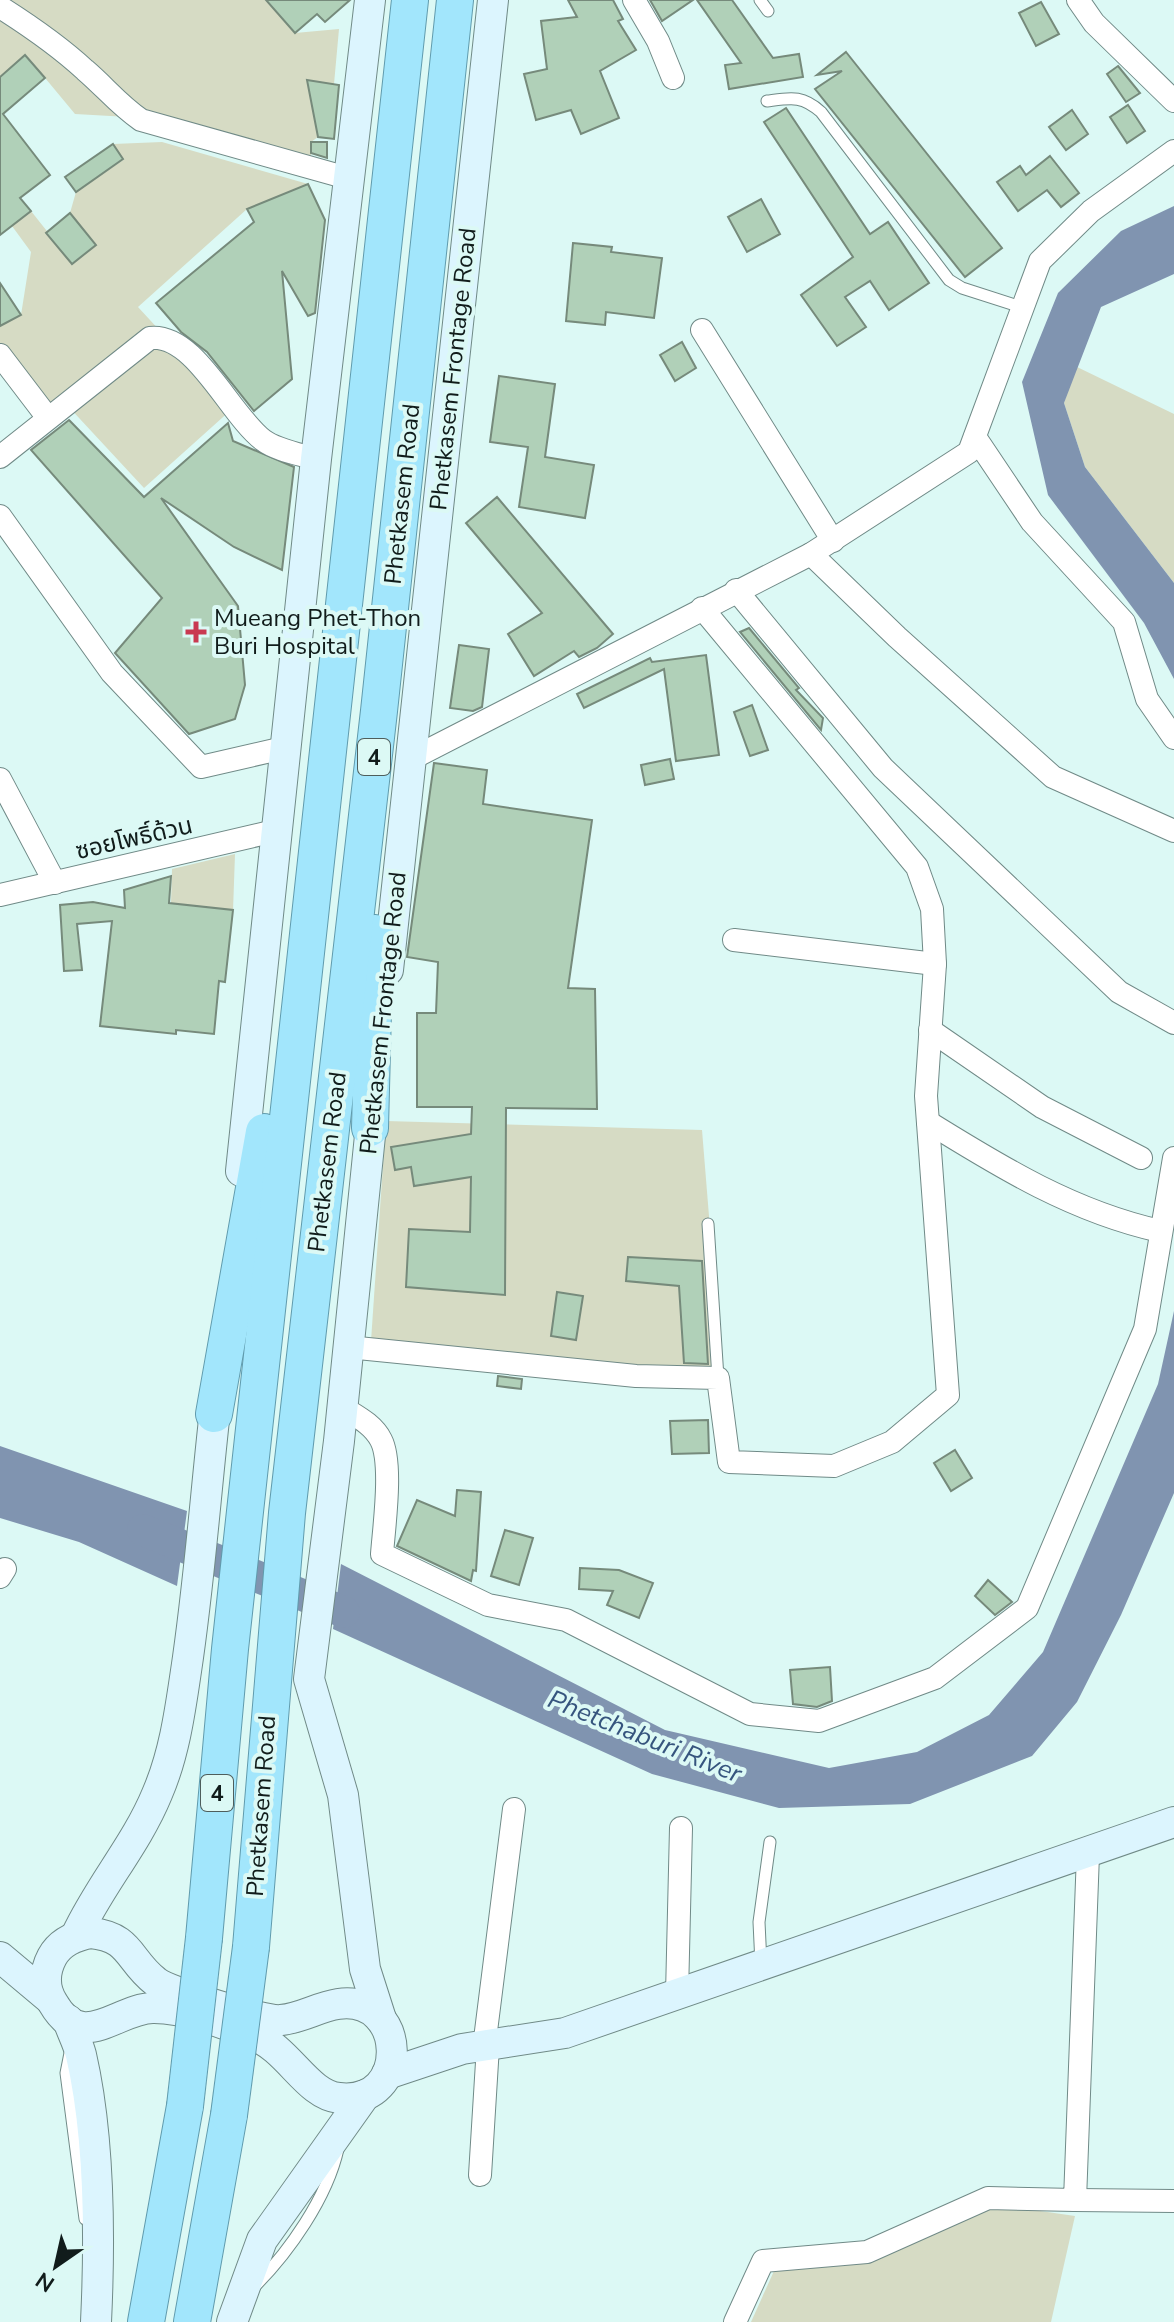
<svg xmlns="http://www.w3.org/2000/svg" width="1174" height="2322" font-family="'Nunito Sans','Noto Sans Thai',sans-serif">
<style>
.green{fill:#d6dbc4}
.water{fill:#8094b0}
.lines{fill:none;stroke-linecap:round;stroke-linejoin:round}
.river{stroke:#8094b0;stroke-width:32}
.building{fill:#b0d0b8;stroke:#768a7b;stroke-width:2}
.service-casing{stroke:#708a87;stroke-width:13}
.minor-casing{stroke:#708a87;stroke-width:24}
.secondary-casing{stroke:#708a87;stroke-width:32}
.trunk-casing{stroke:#609bad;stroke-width:38}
.service{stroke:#fff;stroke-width:11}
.minor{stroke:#fff;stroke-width:22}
.secondary{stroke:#dcf5fe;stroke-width:30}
.trunk{stroke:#a2e6fc;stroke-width:36}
.trunk-bridge-casing{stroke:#609bad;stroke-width:38;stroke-linecap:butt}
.trunk-bridge{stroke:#a2e6fc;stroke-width:36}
.poi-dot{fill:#c93951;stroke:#dcf9f5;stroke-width:3}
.labels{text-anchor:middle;stroke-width:8;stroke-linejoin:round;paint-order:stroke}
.shield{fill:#dcf9f5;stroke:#4e5e5c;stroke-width:2}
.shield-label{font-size:22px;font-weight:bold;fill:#111c1b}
.street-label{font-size:24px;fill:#111c1b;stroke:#dcf9f5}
.poi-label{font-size:24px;fill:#111c1b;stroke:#dcf9f5;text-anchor:start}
.water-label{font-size:26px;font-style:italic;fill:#36557e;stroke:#dcf9f5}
</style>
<rect width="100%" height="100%" fill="#dcf9f5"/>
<!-- green -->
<g class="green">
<polygon points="0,0 266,0 295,33 339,29 334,84 307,81 318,137 311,142 311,159 164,119 75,114 26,55 0,77"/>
<polygon points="162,142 308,184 247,209 138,307 232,409 144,488 67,405 47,423 0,347 0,326 21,315 31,252 12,226 31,211 73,264 96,244 70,213 76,192 123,160 113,144"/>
<polygon points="1075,366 1174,414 1174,583 1085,467 1064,403"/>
<polygon points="235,854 233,911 171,903 172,869"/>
<polygon points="386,1121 702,1130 723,1388 371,1341"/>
<polygon points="991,2204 1075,2216 1051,2322 751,2322 774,2271"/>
</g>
<!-- water -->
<g class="water">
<polygon points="1174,206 1174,274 1101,307 1064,403 1085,467 1174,583 1174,679 1144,623 1048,495 1022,382 1058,293 1121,231"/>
<polygon points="1174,1311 1174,1493 1121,1615 1077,1702 1032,1756 910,1804 779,1808 652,1774 333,1629 341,1564 665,1730 829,1768 917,1752 989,1715 1043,1652 1158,1384"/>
<polygon points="0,1446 187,1511 177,1586 79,1542 0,1518"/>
</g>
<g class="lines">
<!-- river -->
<polyline class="river" points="143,1530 344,1612"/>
</g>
<!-- building -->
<g class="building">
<polygon points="266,0 350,0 325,22 317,14 295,33"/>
<polygon points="568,0 613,0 623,19 618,21 636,50 600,71 619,118 581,134 571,110 536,120 524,74 547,69 541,21 577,17"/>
<polygon points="650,0 693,0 662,21"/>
<polygon points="697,0 732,0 773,58 799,54 803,77 729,89 725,65 741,63"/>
<polygon points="1041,2 1059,34 1036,46 1019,13"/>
<polygon points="846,52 1002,248 965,277 815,89 842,71 817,75"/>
<polygon points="25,55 45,78 3,114 50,175 20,198 31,211 0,235 0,77"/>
<polygon points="1118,66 1140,93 1126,102 1107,74"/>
<polygon points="307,80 339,85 334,139 318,137"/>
<polygon points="1128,105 1145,131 1127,143 1110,117"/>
<polygon points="786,108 870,234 888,222 929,283 889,310 870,281 845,297 866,327 837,346 801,295 853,257 764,122"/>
<polygon points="1072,110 1088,134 1066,150 1049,127"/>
<polygon points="311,142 327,142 327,158 311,153"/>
<polygon points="113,144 123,159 76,192 65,177"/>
<polygon points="1050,156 1079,193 1061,207 1047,190 1018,211 997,182 1020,166 1026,175"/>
<polygon points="308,184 325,220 315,313 308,316 282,271 292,379 254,411 207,352 181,332 156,303 254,222 247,209"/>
<polygon points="761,199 780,234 747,252 728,217"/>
<polygon points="70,213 96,245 72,264 46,233"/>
<polygon points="573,243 612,247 611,252 662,258 654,318 606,312 605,325 566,321"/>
<polygon points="0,283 21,315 0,326"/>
<polygon points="682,342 696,368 675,381 660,355"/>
<polygon points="499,376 555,384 545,457 594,465 585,518 519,507 528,447 490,442"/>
<polygon points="69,420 144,497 228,423 233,441 294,467 282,570 234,547 161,498 238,606 245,685 235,719 189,734 115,653 162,598 31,450"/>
<polygon points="497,497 613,634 597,648 579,657 574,651 534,676 508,634 542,613 466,523"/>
<polygon points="749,628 799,688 796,690 823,718 821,730 740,632"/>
<polygon points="459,645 489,649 482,707 473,711 450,708"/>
<polygon points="706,655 719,755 676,761 664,669 584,708 577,694 650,658 652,662"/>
<polygon points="752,705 768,750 750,756 734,712"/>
<polygon points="670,759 674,779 645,785 641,765"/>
<polygon points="434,763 487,770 483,804 592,820 568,988 595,989 597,1109 506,1108 505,1295 406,1287 409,1229 470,1232 471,1177 414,1186 411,1167 395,1170 391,1147 471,1134 472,1107 417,1107 417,1013 436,1013 438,962 407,957"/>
<polygon points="171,876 169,903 233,910 225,982 219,981 214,1034 176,1030 176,1034 100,1026 112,921 77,924 82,970 64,971 60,905 93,902 125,908 124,890"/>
<polygon points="628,1257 702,1261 708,1364 684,1363 679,1286 626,1281"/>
<polygon points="557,1292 583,1296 576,1340 551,1336"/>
<polygon points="498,1376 522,1379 521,1389 497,1386"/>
<polygon points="708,1420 709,1453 672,1454 670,1421"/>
<polygon points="955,1450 972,1478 951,1491 934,1463"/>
<polygon points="457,1490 481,1492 476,1571 473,1570 471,1581 397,1546 417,1500 455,1516"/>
<polygon points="505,1530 533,1538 519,1585 491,1576"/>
<polygon points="580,1568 619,1570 653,1583 639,1618 607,1605 613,1591 579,1589"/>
<polygon points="988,1580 1012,1602 995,1615 975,1596"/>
<polygon points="830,1667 832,1701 817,1707 793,1704 790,1670"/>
</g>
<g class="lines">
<!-- service casing -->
<g class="service-casing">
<g id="service">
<polyline points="760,0 768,11"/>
<path d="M767 101C791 98 802 95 821 112L949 280 962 288 1021 307"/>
<polyline points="708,1224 718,1378"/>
<polyline points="761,1964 759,1922 770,1842"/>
<polyline points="70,2053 66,2073 85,2219"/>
<path d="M254 2287C289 2252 327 2198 338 2149"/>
</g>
</g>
<!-- minor casing -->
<g class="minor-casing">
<g id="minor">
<polyline points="634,0 658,41 673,78"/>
<polyline points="1078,0 1094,23 1174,101"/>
<path d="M0 7C30 26 59 46 85 70 105 87 119 105 141 120L351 179"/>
<polyline points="702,330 833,541"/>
<polyline points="0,355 48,418"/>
<polyline points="975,437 1032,522 1124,622 1147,699 1174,738"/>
<path d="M0 457 150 338C195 333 229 414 263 440 276 450 299 454 316 459"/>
<polyline points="0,516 112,673 201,767 288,747"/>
<polyline points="811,554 897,637 1053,777 1174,831"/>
<polyline points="736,590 883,768 1119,992 1174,1023"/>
<polyline points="411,759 811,554 969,452 1040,261 1091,211 1174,151"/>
<polyline points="0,779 55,883"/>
<polyline points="0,895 279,830"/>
<polyline points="734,940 935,964"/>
<polyline points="930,1030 1042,1107 1141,1158"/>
<path d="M928 1122C1002 1168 1074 1212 1160 1231"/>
<polyline points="348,1347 636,1376 718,1378 729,1462 834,1466 892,1442 948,1395 926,1096 935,964 932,909 917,867 702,608"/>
<path d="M342 1407C356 1416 373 1424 381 1440 393 1463 384 1527 382 1554L488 1605 566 1620 750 1714 819 1721 935 1678 1027 1608 1145 1329 1174 1158"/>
<polyline points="0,1577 5,1569"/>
<polyline points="677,1994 681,1828"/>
<polyline points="484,2047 514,1809"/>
<polyline points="480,2175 488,2046"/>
<polyline points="1075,2200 1174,2201"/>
<polyline points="735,2322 763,2261 867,2252 988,2198 1075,2200 1088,1854"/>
</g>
</g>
<!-- secondary casing -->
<g class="secondary-casing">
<g id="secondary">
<polyline points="388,970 493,0"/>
<polyline points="373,1106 339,1441 309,1679 343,1795 365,1969 381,2019"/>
<polyline points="241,1171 316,459 370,0"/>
<path d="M91 1933C131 1937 128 1960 155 1981 167 1992 265 2022 281 2020 302 2018 318 2007 338 2004 407 1994 412 2106 339 2098 307 2095 289 2049 253 2035 225 2024 185 2008 154 2008 118 2007 83 2055 53 2003 44 1989 44 1972 52 1957 60 1942 74 1936 91 1933Z"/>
<path d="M76 1936C99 1886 136 1845 157 1794 174 1755 180 1712 186 1671 200 1579 206 1486 217 1393"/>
<polyline points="0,1957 49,1998"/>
<path d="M68 2020C72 2032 78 2043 81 2055 100 2138 100 2238 96 2322"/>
<polyline points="387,2074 462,2049 565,2033 1174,1822"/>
<polyline points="232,2322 262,2240 365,2095"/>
</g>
</g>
<!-- trunk casing -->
<g class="trunk-casing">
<g id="trunk">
<polyline points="370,1128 375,933"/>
<polyline points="214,1414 264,1132"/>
<polyline points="204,1938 230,1649 410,0"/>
<polyline points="251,1947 287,1513 379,711 455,0"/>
<polyline points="146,2322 185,2106"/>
<polyline points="192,2322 229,2115"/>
</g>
</g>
<!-- service -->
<use href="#service" class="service"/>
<!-- minor -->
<use href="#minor" class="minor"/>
<!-- secondary -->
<use href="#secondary" class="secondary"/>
<!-- trunk -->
<use href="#trunk" class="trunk"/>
<!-- trunk-bridge casing -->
<g class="trunk-bridge-casing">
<g id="trunk-bridge">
<polyline points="185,2106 204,1938"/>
<polyline points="229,2115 251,1947"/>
</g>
</g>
<!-- trunk-bridge -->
<use href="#trunk-bridge" class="trunk-bridge"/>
</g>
<!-- markers -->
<path class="poi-dot" d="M192 620h8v8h8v8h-8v8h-8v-8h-8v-8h8z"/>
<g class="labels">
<!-- shield labels -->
<g class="shield">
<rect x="358" y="739" width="32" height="36" rx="6"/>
<rect x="201" y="1775" width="32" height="36" rx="6"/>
</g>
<g class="shield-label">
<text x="374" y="765">4</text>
<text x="217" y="1801">4</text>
</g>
<!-- street labels -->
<g class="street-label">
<text transform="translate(453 369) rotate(-84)" y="8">Phetkasem Frontage Road</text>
<text transform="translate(402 494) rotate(-84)" y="8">Phetkasem Road</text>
<text transform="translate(134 838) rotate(-13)" y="8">ซอยโพธิ์ด้วน</text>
<text transform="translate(383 1013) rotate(-84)" y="8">Phetkasem Frontage Road</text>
<text transform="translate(327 1162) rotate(-83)" y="8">Phetkasem Road</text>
<text transform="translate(261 1806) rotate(-86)" y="8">Phetkasem Road</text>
</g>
<!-- poi labels -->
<g class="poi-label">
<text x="214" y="626">Mueang Phet-Thon<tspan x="214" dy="28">Buri Hospital</tspan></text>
</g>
<!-- water labels -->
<g class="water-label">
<text transform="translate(645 1736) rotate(22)" y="9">Phetchaburi River</text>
</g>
</g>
<!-- north arrow -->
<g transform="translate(56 2266) rotate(214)" stroke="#dcf9f5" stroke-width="6" paint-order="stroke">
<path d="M0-6L14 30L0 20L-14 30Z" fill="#111c1b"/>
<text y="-12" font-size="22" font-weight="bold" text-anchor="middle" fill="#111c1b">N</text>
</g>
</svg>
